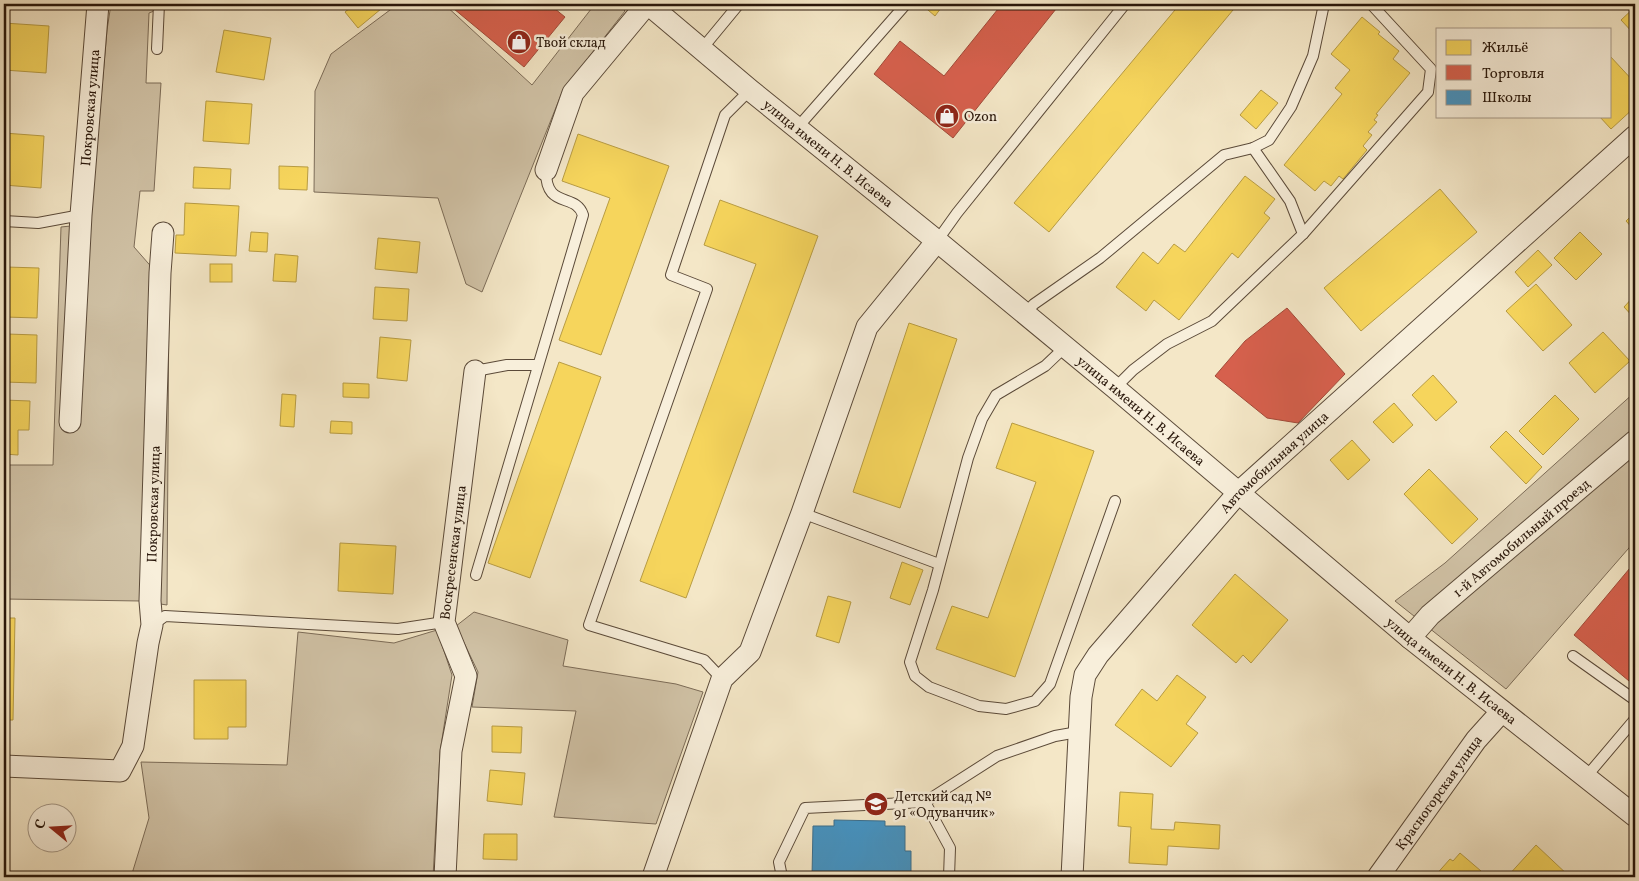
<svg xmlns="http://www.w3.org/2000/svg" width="1639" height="881" font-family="Vollkorn,serif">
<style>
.green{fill:#d1c3a7;stroke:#7c6c58}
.homes{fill:#f6d55c;stroke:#b89c43}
.shops{fill:#d6604d;stroke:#a24a39}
.schools{fill:#4393c3;stroke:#3b6e8c}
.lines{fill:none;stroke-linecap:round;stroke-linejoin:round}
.lane-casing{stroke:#5b4a39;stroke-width:12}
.street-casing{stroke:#5b4a39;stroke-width:23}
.lane{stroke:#f8efdb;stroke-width:10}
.street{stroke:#f8efdb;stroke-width:21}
.labels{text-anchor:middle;stroke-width:5;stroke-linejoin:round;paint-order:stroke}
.poi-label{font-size:14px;fill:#28160a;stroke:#f8efdb;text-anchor:start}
.street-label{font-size:14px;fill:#28160a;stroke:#f8efdb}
</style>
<rect width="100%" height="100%" fill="#f4e7c7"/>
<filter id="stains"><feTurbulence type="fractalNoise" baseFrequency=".004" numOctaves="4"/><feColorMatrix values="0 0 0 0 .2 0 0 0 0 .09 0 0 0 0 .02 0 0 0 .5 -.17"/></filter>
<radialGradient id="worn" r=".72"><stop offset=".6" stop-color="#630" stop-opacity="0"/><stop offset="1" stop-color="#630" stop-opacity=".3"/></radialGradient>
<!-- green -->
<g class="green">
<polygon points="111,4 172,4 149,13 146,83 161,83 154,191 140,191 134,247 169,287 167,605 141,601 4,599 4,465 53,465 61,227 90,224 107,30"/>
<polygon points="398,4 444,4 532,85 595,4 619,4 625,11 563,90 482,292 466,284 438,198 314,192 315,91 331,54"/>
<polygon points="1635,392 1635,541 1506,689 1395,601 1445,563"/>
<polygon points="474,612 568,640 563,666 676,684 703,692 656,824 554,817 576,711 472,707 478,672 456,626"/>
<polygon points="437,630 452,675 440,752 433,877 131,877 149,818 141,762 287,765 298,632 394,643"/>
</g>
<!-- homes -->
<g class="homes">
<polygon points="355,4 387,4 358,28 345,12"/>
<polygon points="921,4 944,4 935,16"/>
<polygon points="1180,4 1238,4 1049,232 1014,203"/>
<polygon points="1635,7 1635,35 1621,20"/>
<polygon points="1362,17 1380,32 1378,34 1399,51 1393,59 1410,73 1376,114 1378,115 1374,120 1377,122 1368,132 1372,135 1363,146 1367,150 1343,179 1339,176 1331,186 1324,181 1315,191 1284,165 1342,94 1335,88 1350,70 1331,54"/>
<polygon points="4,23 49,26 46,73 4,70"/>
<polygon points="224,30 271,38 264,80 216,72"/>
<polygon points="1610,56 1635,83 1635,107 1611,129 1599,116 1610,116"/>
<polygon points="1261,90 1278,103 1256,129 1240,115"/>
<polygon points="206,101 252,104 249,144 203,141"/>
<polygon points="4,133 44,136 41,188 4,185"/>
<polygon points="578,134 669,166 601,355 559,340 610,198 562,181"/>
<polygon points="279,166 308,167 307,190 279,189"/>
<polygon points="194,167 231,169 230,189 193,188"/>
<polygon points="1245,176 1275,199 1264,213 1270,218 1238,258 1232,253 1179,320 1154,300 1146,311 1116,287 1143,252 1158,264 1174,244 1185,252"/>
<polygon points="1440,189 1477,232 1361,331 1324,288"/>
<polygon points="720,200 818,236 686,598 640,581 756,264 704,245"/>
<polygon points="185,203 239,206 236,256 175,253 176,235 184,235"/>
<polygon points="1635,212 1635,231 1626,221"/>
<polygon points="251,232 268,233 267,252 249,251"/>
<polygon points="1580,232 1602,254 1576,280 1554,258"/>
<polygon points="378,238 420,242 417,273 375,269"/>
<polygon points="1538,250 1552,265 1528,287 1515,272"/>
<polygon points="275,254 298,256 296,282 273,281"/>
<rect x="210" y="264" width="22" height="18"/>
<polygon points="6,267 39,268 37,318 5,317"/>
<polygon points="1536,284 1572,325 1543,351 1506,311"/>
<polygon points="375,287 409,289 407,321 373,319"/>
<polygon points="1635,295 1635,319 1624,307"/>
<polygon points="909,323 957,339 900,508 853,492"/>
<polygon points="1603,332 1630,361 1595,393 1569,363"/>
<polygon points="7,334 37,335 36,383 4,382 4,340 7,340"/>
<polygon points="380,337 411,340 407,381 377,378"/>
<polygon points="559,362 601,377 530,578 488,563"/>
<polygon points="1433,375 1457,402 1436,421 1412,395"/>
<polygon points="343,383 369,384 369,398 343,397"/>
<polygon points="282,394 296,395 294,427 280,426"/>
<polygon points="1555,395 1579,419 1543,455 1519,431"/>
<polygon points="4,400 30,401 29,430 18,430 18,455 4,454"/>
<polygon points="1394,403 1413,425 1393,443 1373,422"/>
<polygon points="331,421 352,422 352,434 330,433"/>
<polygon points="1012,423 1094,451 1015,677 936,649 952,606 988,618 1036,482 996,468"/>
<polygon points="1506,431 1542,467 1526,484 1490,447"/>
<polygon points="1352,440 1370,460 1348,480 1330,460"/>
<polygon points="1429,469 1478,519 1452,544 1404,494"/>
<polygon points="340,543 396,546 393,594 338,591"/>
<polygon points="902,562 923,570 910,605 890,598"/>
<polygon points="1235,574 1288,620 1251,663 1243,655 1236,663 1192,625"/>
<polygon points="828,596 851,602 839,643 816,636"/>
<polygon points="4,618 15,618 13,720 4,720"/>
<polygon points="1177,675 1206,697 1186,724 1198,733 1171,767 1115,725 1142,689 1157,701"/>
<polygon points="194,680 246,680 246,727 228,727 228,739 194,739"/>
<polygon points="492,726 522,727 521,753 492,752"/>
<polygon points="490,770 525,773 522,805 487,801"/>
<polygon points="1120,792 1153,794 1151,829 1174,830 1175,822 1220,825 1219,849 1168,846 1167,865 1129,863 1131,827 1118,826"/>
<polygon points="4,827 8,828 4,862"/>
<polygon points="484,834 517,834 517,860 483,859"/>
<polygon points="1536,845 1570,877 1507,877"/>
<polygon points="1460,853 1481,871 1475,877 1425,877 1429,873 1434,877 1450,859 1453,861"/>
</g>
<!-- shops -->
<g class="shops">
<polygon points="448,4 549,4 565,17 524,67"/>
<polygon points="1002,4 1060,4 953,138 874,74 900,41 944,76"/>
<polygon points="1287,308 1345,374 1298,423 1267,418 1215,376 1245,341"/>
<polygon points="1635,562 1635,686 1574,635"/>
</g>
<!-- schools -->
<polygon class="schools" points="834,820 885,821 885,826 905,826 905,851 911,851 911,873 904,873 904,877 812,877 813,826 834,826"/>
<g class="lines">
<!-- lane casing -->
<g class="lane-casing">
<g id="lane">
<polyline points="157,49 159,4"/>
<polyline points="701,50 739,4"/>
<polyline points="797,128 906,4"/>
<polyline points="1253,148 1290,201 1303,234"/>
<polyline points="4,221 38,223 81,215"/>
<polyline points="937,241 957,213 1125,4"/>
<polyline points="1024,314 1034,304 1100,258 1224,155 1253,148 1269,140 1291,107 1313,56 1324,4"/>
<polyline points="1065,347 1045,366 996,395 982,419 968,458 933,590 910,662 915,676 929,687 979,706 1006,709 1035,701 1050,684 1115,501"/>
<polyline points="475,371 507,365 538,365"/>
<polyline points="1115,388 1133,370 1167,344 1212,321 1303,234 1428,92 1431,69 1371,4"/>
<polyline points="802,513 939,564"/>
<path d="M476 575 583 215C576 192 545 210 546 170"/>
<polyline points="153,625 165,616 398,629 444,622"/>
<polyline points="1573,656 1635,700"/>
<polyline points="722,679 704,660 589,625 707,289 671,275 725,115 750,90"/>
<polyline points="1586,777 1635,719"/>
<polyline points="925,802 950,848 949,877"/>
<polyline points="782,877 779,862 805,808 925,802 997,756 1055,736 1078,732"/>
</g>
</g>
<!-- street casing -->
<g class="street-casing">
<g id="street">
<path id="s1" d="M648 4 750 90 937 241 1115 388 1410 638 1635 816"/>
<polyline points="546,170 573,93 647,4"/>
<path id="s2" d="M70 422 81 215 98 4"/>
<path id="s3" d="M1410 638 1430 615 1635 441"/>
<path id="s4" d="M4 766 120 771 133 746 148 643 152 625 150 601 160 273 163 233"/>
<path id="s5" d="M445 877 451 751 466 676 444 622 475 371"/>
<polyline points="653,877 722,679 750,652 802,513 867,327 937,241"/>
<path id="s6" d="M1072 877 1081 697 1085 675 1098 655 1239 492 1635 136"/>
<path id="s7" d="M1378 877 1476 740 1502 711"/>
</g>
</g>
<!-- lane -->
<use href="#lane" class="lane"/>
<!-- street -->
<use href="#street" class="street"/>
</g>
<!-- icons -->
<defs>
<g id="shop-disc" transform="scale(1.25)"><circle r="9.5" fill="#8f2418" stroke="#f8efdb"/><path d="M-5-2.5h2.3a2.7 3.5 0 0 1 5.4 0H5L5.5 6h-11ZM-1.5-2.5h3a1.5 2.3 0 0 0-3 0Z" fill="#fff"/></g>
<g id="school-disc" transform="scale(1.25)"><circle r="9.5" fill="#8f2418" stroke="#f8efdb"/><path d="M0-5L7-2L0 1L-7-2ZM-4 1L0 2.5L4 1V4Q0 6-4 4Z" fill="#fff"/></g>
</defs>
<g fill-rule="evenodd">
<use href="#shop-disc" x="519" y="42"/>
<use href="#shop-disc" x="947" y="116"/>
<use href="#school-disc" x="876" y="804"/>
</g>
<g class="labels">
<!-- poi labels -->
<g class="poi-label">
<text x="536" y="47">Твой склад</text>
<text x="964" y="121">Ozon</text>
<text x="894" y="801">Детский сад №<tspan x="894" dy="16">91 «Одуванчик»</tspan></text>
</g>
<!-- street labels -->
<g class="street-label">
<text dy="5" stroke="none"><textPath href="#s2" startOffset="315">Покровская улица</textPath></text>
<text dy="5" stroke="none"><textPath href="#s1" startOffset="234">улица имени Н. В. Исаева</textPath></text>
<text dy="5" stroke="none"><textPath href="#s1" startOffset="639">улица имени Н. В. Исаева</textPath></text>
<text dy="5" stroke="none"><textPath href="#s6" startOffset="488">Автомобильная улица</textPath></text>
<text dy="5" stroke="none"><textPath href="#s4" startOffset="388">Покровская улица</textPath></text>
<text dy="5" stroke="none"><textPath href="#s3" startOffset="150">1-й Автомобильный проезд</textPath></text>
<text dy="5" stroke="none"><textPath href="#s5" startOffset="331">Воскресенская улица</textPath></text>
<text dy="5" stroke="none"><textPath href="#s1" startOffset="1044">улица имени Н. В. Исаева</textPath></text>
<text dy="5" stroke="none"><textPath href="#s7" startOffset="104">Красногорская улица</textPath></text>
</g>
</g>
<!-- margin -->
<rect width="1639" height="881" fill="none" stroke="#f4e7c7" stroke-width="20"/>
<rect x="5" y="5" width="1629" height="871" fill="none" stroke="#28160a" stroke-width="2.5"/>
<rect x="10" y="10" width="1619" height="861" fill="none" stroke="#28160a"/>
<!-- legend -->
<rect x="1436" y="28" width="175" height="90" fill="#f8efdb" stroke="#a59887"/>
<rect x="1446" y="40" width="25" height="15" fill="#f6d55c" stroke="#a59887"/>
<text x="1482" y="52" font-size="15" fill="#28160a">Жильё</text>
<rect x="1446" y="65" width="25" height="15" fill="#d6604d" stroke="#a59887"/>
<text x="1482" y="78" font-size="15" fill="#28160a">Торговля</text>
<rect x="1446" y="90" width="25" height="15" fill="#4393c3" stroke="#a59887"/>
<text x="1482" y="102" font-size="15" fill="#28160a">Школы</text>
<!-- north arrow -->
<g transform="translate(52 828) rotate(288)"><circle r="24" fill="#f8efdb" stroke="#a59887"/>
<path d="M0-4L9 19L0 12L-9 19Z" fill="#8f2418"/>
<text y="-8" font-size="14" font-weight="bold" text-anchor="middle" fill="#28160a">С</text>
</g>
<rect width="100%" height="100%" filter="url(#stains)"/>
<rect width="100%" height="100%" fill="url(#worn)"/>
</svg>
